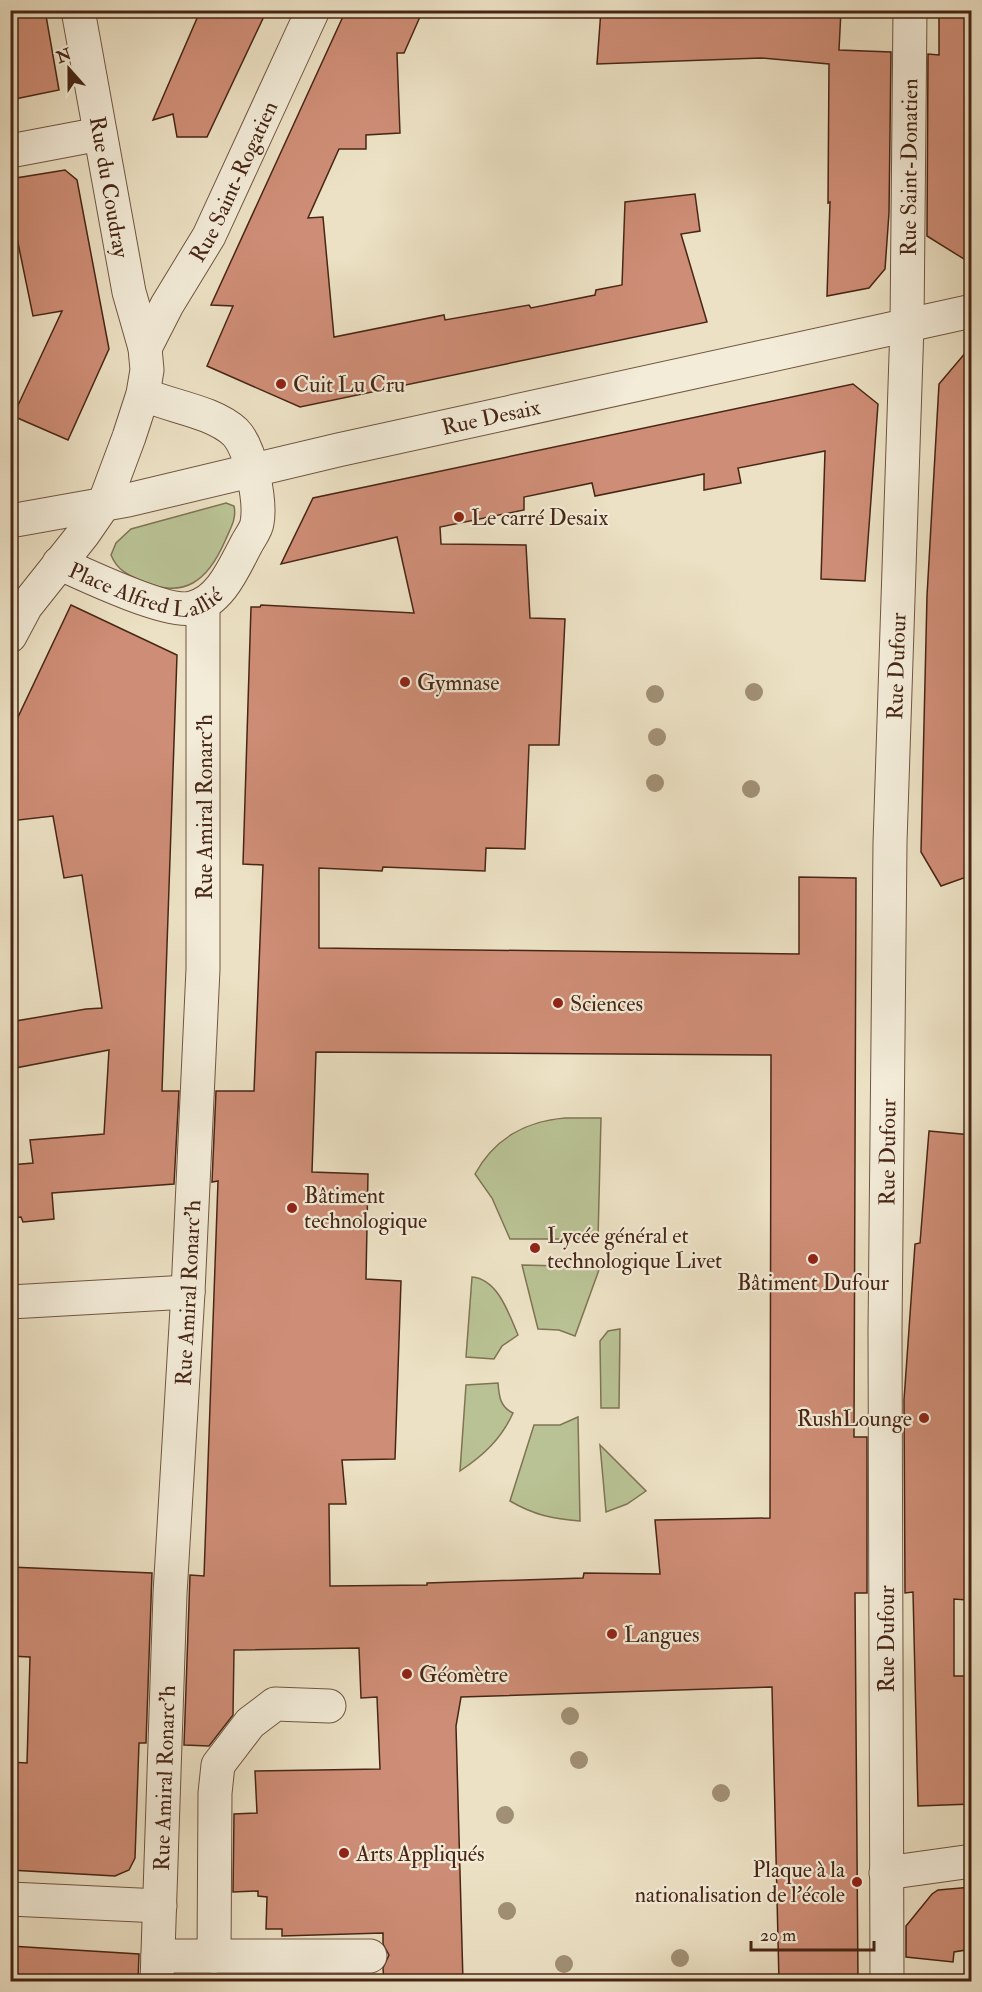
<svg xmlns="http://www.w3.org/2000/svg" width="982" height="1992" font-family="'IM FELL Double Pica',serif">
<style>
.green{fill:#b9c294;stroke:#807454;stroke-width:1.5}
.building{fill:#ce8d76;stroke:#482615;stroke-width:1.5;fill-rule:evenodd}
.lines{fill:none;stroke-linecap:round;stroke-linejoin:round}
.minor-casing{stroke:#715541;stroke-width:35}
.minor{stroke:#f3ecd9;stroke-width:33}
.tree{fill:#a19075}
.poi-dot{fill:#8f2418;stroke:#f3ecd9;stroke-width:2}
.labels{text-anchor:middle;stroke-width:4.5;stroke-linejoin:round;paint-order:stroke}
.street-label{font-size:22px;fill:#482615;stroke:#f3ecd9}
.poi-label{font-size:22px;fill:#482615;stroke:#f3ecd9;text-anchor:start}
</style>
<rect width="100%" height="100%" fill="#ece1c4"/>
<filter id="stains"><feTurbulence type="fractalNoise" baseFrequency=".00333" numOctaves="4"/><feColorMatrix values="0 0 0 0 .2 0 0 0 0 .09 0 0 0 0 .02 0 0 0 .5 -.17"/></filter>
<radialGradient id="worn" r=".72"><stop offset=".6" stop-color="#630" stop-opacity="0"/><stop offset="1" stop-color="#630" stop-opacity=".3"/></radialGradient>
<!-- green -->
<g class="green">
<path d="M226 503 234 506C237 519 230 529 225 541 208 580 185 600 142 581 128 575 117 570 111 555L116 543 131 529Z"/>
<path d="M565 1118H601L598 1239H510L492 1198 475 1174C494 1139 526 1121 565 1118Z"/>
<polygon points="522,1265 600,1267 575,1336 559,1330 538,1329"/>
<path d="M472 1277C498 1279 509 1314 518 1335L502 1346 494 1359 466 1357Z"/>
<polygon points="620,1329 619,1408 601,1408 600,1341 608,1331"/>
<path d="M498 1383C499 1396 500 1407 513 1413 501 1439 484 1455 460 1471L466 1385Z"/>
<path d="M578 1417 580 1521C553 1519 534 1515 510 1501L534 1425H560Z"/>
<polygon points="600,1445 646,1491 627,1504 606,1512"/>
</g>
<!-- building -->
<g class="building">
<polygon points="10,10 45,10 59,90 10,100"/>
<polygon points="224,10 267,10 207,137 177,137 173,114 153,120 198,16 223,14"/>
<polygon points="346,10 423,10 404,53 397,53 400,133 366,135 366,149 339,149 308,218 323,217 334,337 444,315 445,320 529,305 531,308 595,295 596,290 622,285 625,202 695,194 700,231 681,234 707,322 300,407 207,366 233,306 211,305"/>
<polygon points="601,10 841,10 839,50 891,52 889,213 885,269 869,288 827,296 830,202 828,203 829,64 761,58 597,64"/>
<polygon points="939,10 972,10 972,264 927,236 928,54 939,55"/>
<polygon points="65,170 77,180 109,349 68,440 13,416 62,311 33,316 10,204 10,179"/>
<polygon points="972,345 972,875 941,886 921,852 927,596 939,384"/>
<path d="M853 384 878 404 865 581 821 579 825 451 738 468 741 483 704 490V474L595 496 592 483 524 497V510L440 527 441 544 526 545 530 618 565 619 559 745H529L525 849 486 848 485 871 383 867 382 871 319 868V948L799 954V877L856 878 854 1437H867V1593H855L858 1982H779L772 1687 461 1697 456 1726 463 1982H384L383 1968 389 1955 383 1944V1933L282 1936V1929H266L267 1897 258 1896V1891L233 1892 234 1814 257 1813 255 1771 380 1769 377 1697 361 1698 359 1648 234 1650 233 1715 209 1746 184 1745 190 1575 204 1576 218 1181 212 1182 216 1091H254L263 865 243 864 251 607H260L261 605 414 613 397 537 281 564 313 498ZM316 1052 771 1055 770 1518 655 1520 660 1574 584 1573 583 1578 427 1583V1585L330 1586 329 1504H346L342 1460 395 1459 401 1281 366 1279 368 1174 312 1172Z"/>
<polygon points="71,605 177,655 162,1091 179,1091 174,1184 52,1193 54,1219 23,1222 21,1217 10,1218 10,1165 33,1163 30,1140 104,1134 109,1050 10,1069 10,1022 86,1009 102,1008 82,875 64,878 53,816 10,821 10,734"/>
<polygon points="929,1131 972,1135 972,1562 968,1562 967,1600 954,1599 954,1676 972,1676 972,1804 918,1806 913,1592 905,1593 904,1400 915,1244 920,1243"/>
<polygon points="10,1567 152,1573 146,1743 139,1743 135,1858 129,1870 115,1876 10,1870 10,1762 27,1763 30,1657 10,1656"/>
<polygon points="972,1887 972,1949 954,1952 953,1962 906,1957 906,1926 932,1894 938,1890"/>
<polygon points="10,1946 139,1954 138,1982 10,1982"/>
</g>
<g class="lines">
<!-- minor casing -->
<g class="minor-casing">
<g id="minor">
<polyline points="10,151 100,134"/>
<path id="s1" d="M145 348 167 305 209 236 313 10"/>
<path id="s2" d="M10 521 128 500 338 450 972 311"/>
<path id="s3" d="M59 563C85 575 168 614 192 608 221 601 234 567 247 543 250 537 256 530 257 523 261 502 251 448 235 432 212 411 171 407 143 394"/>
<polyline points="10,636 26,606 84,533 104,504 129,437 143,394 147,370 145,348 129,292 78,10"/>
<polyline points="10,1302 188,1292"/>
<polyline points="329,1706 275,1704 250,1723 218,1765 215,1793 214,1956 370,1956"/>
<polyline points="886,1873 972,1861"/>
<polyline points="10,1899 160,1906"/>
<polyline points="158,1956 214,1956"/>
<path id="s4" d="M157 1982 170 1594 188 1292 203 969V604"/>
<path id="s5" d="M887 1982 885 1331 890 843 907 325 910 10"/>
</g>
</g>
<!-- minor -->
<use href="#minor" class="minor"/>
</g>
<!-- trees -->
<g class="tree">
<circle cx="754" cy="692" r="9"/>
<circle cx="655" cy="694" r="9"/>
<circle cx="657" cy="737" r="9"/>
<circle cx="655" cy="783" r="9"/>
<circle cx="751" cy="789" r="9"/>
<circle cx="570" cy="1716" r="9"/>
<circle cx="579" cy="1760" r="9"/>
<circle cx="721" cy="1793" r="9"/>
<circle cx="505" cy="1815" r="9"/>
<circle cx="507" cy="1911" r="9"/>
<circle cx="680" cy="1958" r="9"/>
<circle cx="564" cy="1964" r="9"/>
</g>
<!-- markers -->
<g class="poi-dot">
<circle cx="281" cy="384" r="6"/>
<circle cx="459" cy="517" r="6"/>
<circle cx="405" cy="682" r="6"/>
<circle cx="558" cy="1003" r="6"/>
<circle cx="292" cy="1208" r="6"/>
<circle cx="535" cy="1248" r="6"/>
<circle cx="813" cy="1259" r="6"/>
<circle cx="924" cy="1418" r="6"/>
<circle cx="612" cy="1634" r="6"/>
<circle cx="407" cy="1674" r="6"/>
<circle cx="344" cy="1853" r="6"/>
<circle cx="857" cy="1882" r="6"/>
</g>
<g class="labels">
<!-- street labels -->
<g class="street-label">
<text dy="8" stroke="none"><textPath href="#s5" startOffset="1815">Rue Saint-Donatien</textPath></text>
<text dy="8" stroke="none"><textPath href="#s1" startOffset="189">Rue Saint-Rogatien</textPath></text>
<text transform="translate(110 187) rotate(80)" y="8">Rue du Coudray</text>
<text dy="8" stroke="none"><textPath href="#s2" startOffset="492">Rue Desaix</textPath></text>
<text dy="8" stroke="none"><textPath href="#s3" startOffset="93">Place Alfred Lallié</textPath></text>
<text dy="8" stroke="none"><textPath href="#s5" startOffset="1316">Rue Dufour</textPath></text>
<text transform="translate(204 807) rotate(-90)" y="8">Rue Amiral Ronarc'h</text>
<text dy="8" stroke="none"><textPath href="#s5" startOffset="830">Rue Dufour</textPath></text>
<text dy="8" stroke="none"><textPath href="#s4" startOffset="690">Rue Amiral Ronarc'h</textPath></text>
<text transform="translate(886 1639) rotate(-90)" y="8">Rue Dufour</text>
<text dy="8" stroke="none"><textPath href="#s4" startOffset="204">Rue Amiral Ronarc'h</textPath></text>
</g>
<!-- poi labels -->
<g class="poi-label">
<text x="293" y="392">Cuit Lu Cru</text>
<text x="471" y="525">Le carré Desaix</text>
<text x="417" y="690">Gymnase</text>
<text x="570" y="1011">Sciences</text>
<text x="304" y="1203">Bâtiment<tspan x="304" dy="25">technologique</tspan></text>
<text x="547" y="1243">Lycée général et<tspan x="547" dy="25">technologique Livet</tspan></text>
<text x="813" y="1290" text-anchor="middle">Bâtiment Dufour</text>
<text x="912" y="1426" text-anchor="end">RushLounge</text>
<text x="624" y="1642">Langues</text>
<text x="419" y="1682">Géomètre</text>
<text x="356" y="1861">Arts Appliqués</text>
<text x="845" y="1877" text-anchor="end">Plaque à la<tspan x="845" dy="25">nationalisation de l'école</tspan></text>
</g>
</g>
<!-- margin -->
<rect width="982" height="1992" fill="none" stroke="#ece1c4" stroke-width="36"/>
<rect x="12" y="12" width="958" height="1968" fill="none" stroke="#482615" stroke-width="3"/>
<rect x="18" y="18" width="946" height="1956" fill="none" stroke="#482615" stroke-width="1.5"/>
<!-- north arrow -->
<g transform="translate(69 69) rotate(339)" stroke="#f3ecd9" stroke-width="4.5" paint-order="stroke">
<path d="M0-4.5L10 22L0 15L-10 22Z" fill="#482615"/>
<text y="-9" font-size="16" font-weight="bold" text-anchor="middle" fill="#482615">N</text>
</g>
<!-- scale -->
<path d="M751 1941v9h123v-9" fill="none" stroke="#482615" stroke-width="3"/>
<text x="760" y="1941" font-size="18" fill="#482615" stroke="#f3ecd9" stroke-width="4.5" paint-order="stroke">20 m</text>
<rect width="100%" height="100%" filter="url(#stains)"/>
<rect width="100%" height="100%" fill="url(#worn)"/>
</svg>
